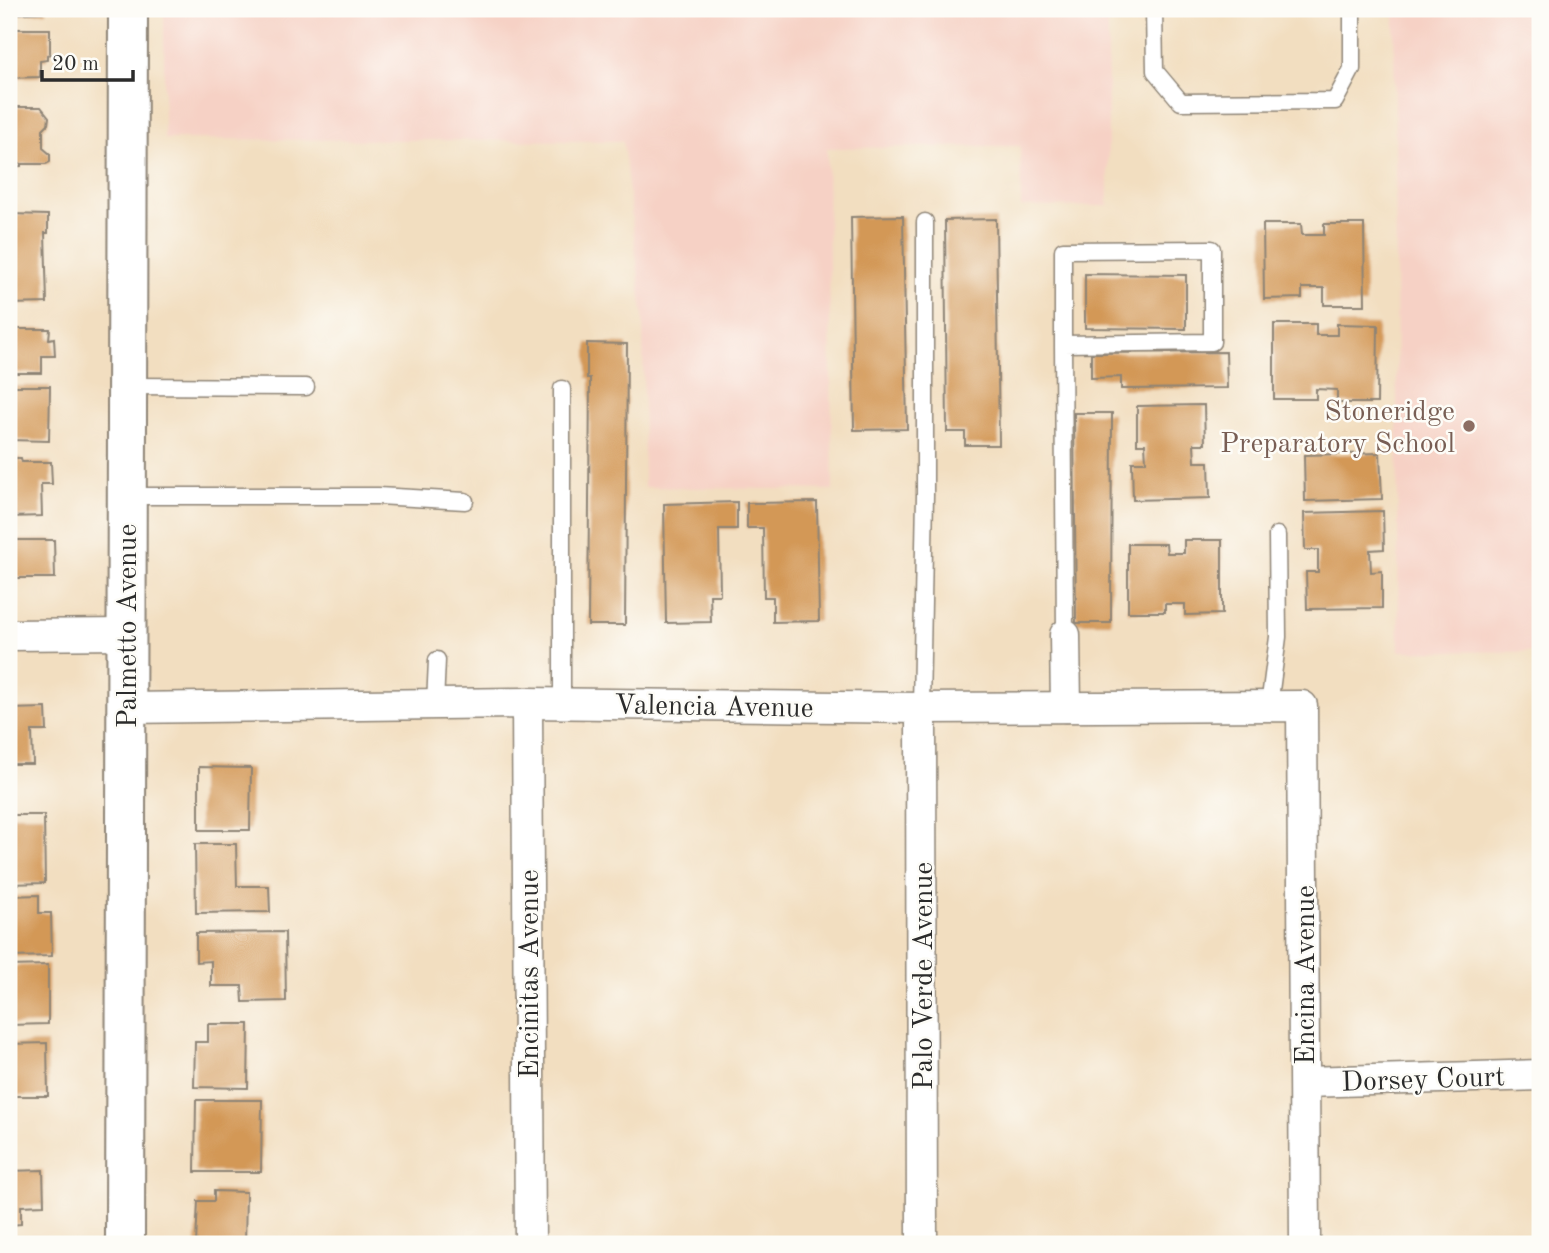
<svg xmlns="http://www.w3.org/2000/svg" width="1549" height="1253" font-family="'Old Standard TT',serif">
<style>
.built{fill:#f6d1c5}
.building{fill:#d39857}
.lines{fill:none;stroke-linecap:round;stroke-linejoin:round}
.lane-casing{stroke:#8e8476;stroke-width:19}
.street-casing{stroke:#8e8476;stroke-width:33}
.secondary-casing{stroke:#8e8476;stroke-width:42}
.lane{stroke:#fff;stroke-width:16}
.street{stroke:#fff;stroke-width:30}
.secondary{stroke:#fff;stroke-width:38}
.education-dot{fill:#8d6e63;stroke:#fdfcf7;stroke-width:2.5}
.labels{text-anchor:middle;stroke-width:5;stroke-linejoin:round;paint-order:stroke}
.education-label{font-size:28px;fill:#785e54;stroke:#fdfcf7;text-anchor:end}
.street-label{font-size:28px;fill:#2b2b2b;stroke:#fdfcf7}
</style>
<rect width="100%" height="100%" fill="#fdfcf7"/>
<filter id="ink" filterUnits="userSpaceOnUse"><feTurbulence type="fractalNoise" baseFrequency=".0143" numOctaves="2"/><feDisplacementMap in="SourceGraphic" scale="14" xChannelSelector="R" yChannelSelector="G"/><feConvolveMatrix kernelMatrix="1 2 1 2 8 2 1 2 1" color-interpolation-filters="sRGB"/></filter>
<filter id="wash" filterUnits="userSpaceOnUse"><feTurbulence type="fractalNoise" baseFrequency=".00686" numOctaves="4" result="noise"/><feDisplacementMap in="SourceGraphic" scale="28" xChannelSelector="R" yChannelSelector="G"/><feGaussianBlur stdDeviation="1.57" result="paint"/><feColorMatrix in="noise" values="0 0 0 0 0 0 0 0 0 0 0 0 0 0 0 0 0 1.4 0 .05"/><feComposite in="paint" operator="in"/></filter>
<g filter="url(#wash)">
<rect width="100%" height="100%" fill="#f2dec0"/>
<!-- built -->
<g class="built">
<polygon points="164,9 1108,9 1108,206 1021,207 1020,146 827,148 833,490 644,487 643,315 623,141 164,139"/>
<polygon points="1394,9 1540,9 1540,652 1399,651"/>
</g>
<g id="blocks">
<!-- building -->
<g class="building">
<polygon points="9,9 47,9 47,12 9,14"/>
<polygon points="9,29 50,29 50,54 47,55 47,60 40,61 40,77 9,78"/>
<polygon points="9,107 41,107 49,117 48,124 43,129 43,148 50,154 50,162 46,164 21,164 21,166 9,167"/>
<polygon points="9,214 48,215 48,233 45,233 47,303 9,304"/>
<polygon points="903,216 907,429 854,430 851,217"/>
<polygon points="996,219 999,445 965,445 965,432 947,432 945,220"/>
<polygon points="1263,224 1301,224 1302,235 1324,235 1324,224 1364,224 1365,305 1324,305 1324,288 1302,288 1302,298 1264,299"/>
<polygon points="1085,274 1186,275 1186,329 1085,328"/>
<polygon points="9,310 16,310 17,329 50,329 49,339 54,338 55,356 42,356 42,373 9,373"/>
<polygon points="1274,324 1316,324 1316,335 1337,335 1337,324 1378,325 1377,403 1337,403 1337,390 1316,389 1316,399 1274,399"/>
<polygon points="587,343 627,344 625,625 588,625 590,378 587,378"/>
<polygon points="1226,352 1227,388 1121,389 1121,377 1091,378 1091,353"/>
<polygon points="9,386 50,386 49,441 9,440"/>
<polygon points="1204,405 1205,444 1194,444 1195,462 1209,462 1210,498 1133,500 1132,462 1146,462 1145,444 1137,444 1137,406"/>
<polygon points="1074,413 1112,413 1111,623 1076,623"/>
<polygon points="1380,453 1382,499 1305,501 1304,455"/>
<polygon points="9,458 21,458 22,462 51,462 52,484 41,484 42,516 9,517"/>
<polygon points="737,502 737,529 719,529 720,595 710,595 711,622 666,623 664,504"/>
<polygon points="817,502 819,621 773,622 773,597 764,597 763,528 747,528 747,503"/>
<polygon points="1383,511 1384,549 1370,550 1371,572 1382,571 1382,608 1307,609 1306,572 1318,572 1318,550 1305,550 1304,513"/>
<polygon points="9,540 54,540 55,578 9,578"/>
<polygon points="1184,540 1222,540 1222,614 1185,615 1185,604 1165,604 1165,612 1128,612 1128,544 1166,544 1167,553 1184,553"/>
<polygon points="46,708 47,731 32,731 33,764 9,764 9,709"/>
<polygon points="199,767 251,768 250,830 199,830"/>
<polygon points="9,815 44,815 45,883 9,884"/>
<polygon points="195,844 236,844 237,886 269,886 270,912 196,913"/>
<polygon points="39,895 39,913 51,913 52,956 9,957 9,896"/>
<polygon points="285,932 286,1001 243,1002 242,986 211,986 211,961 196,962 196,933"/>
<polygon points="48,965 48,1024 9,1025 9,966"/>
<polygon points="208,1024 249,1024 248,1088 194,1087 195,1042 208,1042"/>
<polygon points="47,1043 48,1096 9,1096 9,1044"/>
<polygon points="196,1100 262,1100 261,1172 195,1172"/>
<polygon points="43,1170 44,1205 21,1206 21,1224 9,1225 9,1171"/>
<polygon points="214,1191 246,1192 245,1244 196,1244 198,1201 214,1201"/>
<polygon points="50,1239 50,1244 9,1244 9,1240"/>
</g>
</g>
</g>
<g filter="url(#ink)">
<use href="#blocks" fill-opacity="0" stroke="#8e8476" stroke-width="2"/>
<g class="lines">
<!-- lane casing -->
<g class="lane-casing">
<g id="lane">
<polyline points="1154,9 1155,71 1181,102 1335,101 1352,69 1352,9"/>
<polyline points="1063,344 1063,250 1212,249 1212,342 1063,344 1065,635"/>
<polyline points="127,386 306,387"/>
<polyline points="562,389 562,704"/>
<polyline points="126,496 378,496 465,501"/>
<polyline points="435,704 437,660"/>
<polyline points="1269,706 1278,637 1277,535"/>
<polyline points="921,708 925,495 925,222"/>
</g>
</g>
<!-- street casing -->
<g class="street-casing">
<g id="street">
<polyline points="9,635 126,634"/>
<polyline points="1065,635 1066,707"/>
<polyline points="527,703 530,1244"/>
<polyline points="126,708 527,703 921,708 1302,706 1305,1244"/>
<polyline points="921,708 922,1244"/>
<polyline points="1305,1082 1540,1075"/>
</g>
</g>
<!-- secondary casing -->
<g class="secondary-casing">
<polyline id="secondary" points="125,1244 128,9"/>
</g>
<!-- lane -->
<use href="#lane" class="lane"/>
<!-- street -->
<use href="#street" class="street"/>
<!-- secondary -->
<use href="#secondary" class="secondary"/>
</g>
</g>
<!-- markers -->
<circle class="education-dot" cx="1469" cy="426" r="7"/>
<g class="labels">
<!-- education labels -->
<g class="education-label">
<text x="1455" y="420">Stoneridge<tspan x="1455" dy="32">Preparatory School</tspan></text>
</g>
<!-- street labels -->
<g class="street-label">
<text transform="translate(126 626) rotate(-90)" y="10">Palmetto Avenue</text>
<text transform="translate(714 705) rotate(1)" y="10">Valencia Avenue</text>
<text transform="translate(528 974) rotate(-90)" y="10">Encinitas Avenue</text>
<text transform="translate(1304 975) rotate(-90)" y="10">Encina Avenue</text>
<text transform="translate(922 976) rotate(-90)" y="10">Palo Verde Avenue</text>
<text transform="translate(1423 1078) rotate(-2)" y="10">Dorsey Court</text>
</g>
</g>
<!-- margin -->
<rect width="1549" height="1253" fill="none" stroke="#fdfcf7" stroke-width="35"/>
<!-- scale -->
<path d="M42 70v10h91v-10" fill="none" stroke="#2b2b2b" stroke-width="3.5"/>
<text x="52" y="70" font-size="21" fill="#2b2b2b" stroke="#fdfcf7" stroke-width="5" paint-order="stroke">20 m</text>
</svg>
